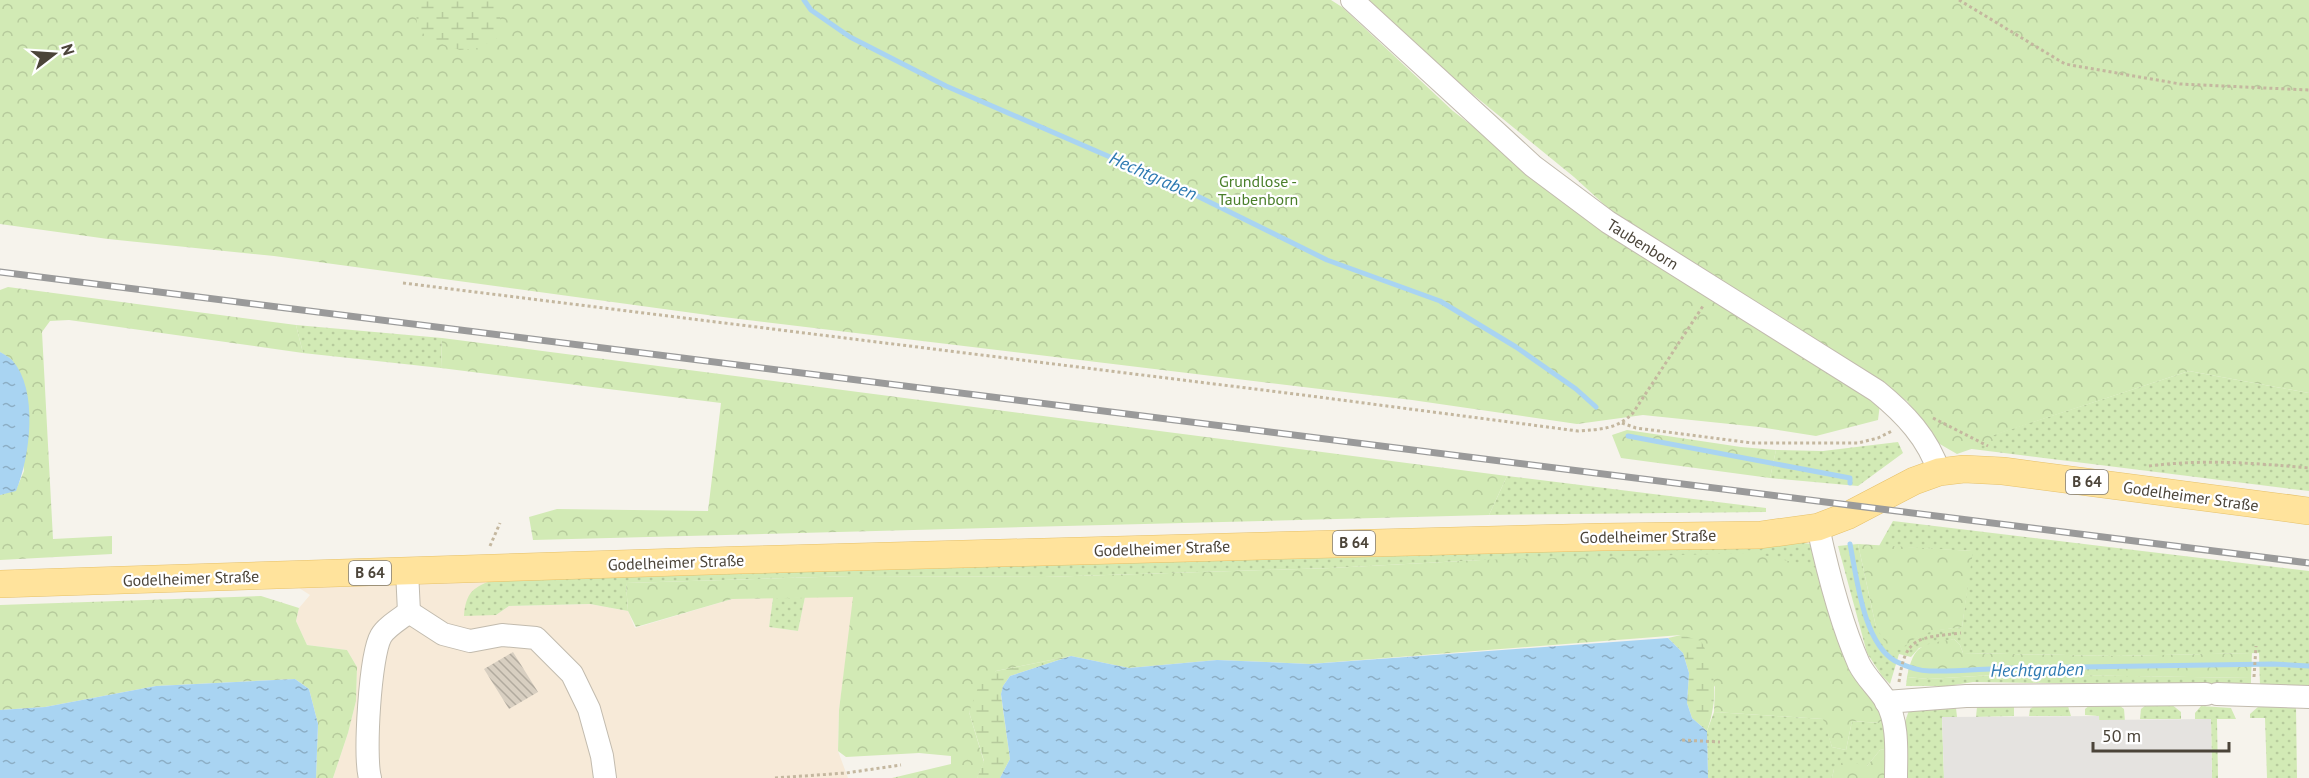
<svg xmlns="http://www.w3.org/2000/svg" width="2309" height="778" font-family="'PT Sans',sans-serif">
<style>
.commercial{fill:#f7ead8}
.grass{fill:url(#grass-dots)}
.forest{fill:url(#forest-crowns)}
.wetland{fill:url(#wetland-marsh)}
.parking{fill:#e5e3e0}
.water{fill:url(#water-ripples)}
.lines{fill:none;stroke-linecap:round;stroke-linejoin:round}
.stream{stroke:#a9d4f2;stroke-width:5}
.building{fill:url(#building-back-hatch)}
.minor-casing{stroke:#c2bbae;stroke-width:24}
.major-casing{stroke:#e6c16a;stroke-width:28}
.path{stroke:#c4b79f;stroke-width:3;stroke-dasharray:3 3;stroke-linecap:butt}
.minor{stroke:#fff;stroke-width:22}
.major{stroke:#ffe39c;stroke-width:27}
.rail-casing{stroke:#9a9a9a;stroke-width:7}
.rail{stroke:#fff;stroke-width:4.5;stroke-dasharray:14;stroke-linecap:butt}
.labels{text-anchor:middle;stroke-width:4.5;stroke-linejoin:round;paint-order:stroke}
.shield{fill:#fff;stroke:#817c74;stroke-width:1.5}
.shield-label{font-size:15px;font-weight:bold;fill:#4b4439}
.park-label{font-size:16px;fill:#4a7f2a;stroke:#fff}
.street-label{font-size:16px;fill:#4b4439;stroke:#fff}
.water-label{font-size:18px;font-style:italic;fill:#2e7ab2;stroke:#fff}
</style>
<defs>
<pattern id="grass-dots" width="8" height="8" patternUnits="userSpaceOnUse" patternTransform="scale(1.5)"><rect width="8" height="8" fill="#d2eab5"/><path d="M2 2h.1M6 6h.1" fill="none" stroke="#b6ca9c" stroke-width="1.8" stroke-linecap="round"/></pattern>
<pattern id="forest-crowns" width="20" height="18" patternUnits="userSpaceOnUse" patternTransform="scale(1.5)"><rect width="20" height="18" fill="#d2eab5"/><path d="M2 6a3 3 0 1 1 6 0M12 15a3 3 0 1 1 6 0" fill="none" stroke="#b6ca9c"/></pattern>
<pattern id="wetland-marsh" width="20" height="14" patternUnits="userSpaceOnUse" patternTransform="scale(1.5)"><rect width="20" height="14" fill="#d2eab5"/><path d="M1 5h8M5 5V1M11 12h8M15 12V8" fill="none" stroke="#b6ca9c"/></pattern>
<pattern id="water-ripples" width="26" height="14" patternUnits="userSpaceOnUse" patternTransform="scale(1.5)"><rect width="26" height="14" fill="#a9d4f2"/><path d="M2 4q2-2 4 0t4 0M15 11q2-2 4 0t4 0" fill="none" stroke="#8caec5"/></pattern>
<pattern id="building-back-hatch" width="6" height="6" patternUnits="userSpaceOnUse" patternTransform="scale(1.5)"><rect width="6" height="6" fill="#d8cfc1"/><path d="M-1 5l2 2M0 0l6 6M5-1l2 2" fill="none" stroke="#b1aa9e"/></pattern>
</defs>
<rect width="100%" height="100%" fill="#f6f3ec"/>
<!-- commercial -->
<polygon class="commercial" points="496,579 496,615 509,606 590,604 628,611 635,628 732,599 773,598 769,627 798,631 805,597 854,597 839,710 838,751 848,778 333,778 348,733 356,701 357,667 347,650 307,645 296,621 299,608 310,595 296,586"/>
<!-- grass -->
<g class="grass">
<polygon points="296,325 442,338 441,368 303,353"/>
<polygon points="2189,371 2309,393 2309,491 1956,447"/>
<polygon points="1898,442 1903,453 1858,486 1770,478 1776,450 1823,451"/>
<polygon points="1507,476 1766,508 1766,512 1489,515"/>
<polygon points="1893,521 2309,571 2309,688 2260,686 2259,653 2114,656 1963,653 1960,645 1954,639 1919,648 1911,657 1899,654 1890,684 1882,676 1867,653 1838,546 1858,544 1876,627 1915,638 1928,631 1962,627 1972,551 1879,546"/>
<path d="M1804 543 1811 544 1821 569 1481 560 1331 568 1044 577 852 576 626 583 628 611 590 604 509 606 496 615 464 616C466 592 473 587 496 579Z"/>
<polygon points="805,597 798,631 769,627 773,598"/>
<polygon points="2011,674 2251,678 2251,686 1973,682 1948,686 1906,686 1907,677 1928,679"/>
<polygon points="2171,704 2181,712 2181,719 2140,719 2141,709 2146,705"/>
<polygon points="2090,705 2120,706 2124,709 2125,722 2101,778 2099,716 2085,715 2085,709"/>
<polygon points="2296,705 2297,778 2267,778 2265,718 2250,718 2250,714 2259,706"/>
<polygon points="2034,706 2068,706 2071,716 2029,716 2030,709"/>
<polygon points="2201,706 2231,708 2236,719 2217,719 2218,778 2212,778 2211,719 2195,719 2195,713"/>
<polygon points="1977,707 2014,707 2014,716 1976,717"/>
<polygon points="1956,708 1957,717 1942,717 1944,778 1906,778 1905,722 1909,710"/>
<polygon points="1714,712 1824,719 1832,747 1846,750 1852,721 1880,723 1885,713 1889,748 1880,750 1867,766 1834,769 1832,778 1708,778 1707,731"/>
</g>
<!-- forest -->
<g class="forest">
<polygon points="0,0 1331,0 1342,7 1453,111 1618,238 1880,404 1878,420 1816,436 1759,427 1643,415 1577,424 1412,400 715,316 274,256 108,239 0,224"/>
<polygon points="1368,0 2309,0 2309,393 2189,371 1991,436 1994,441 1957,454 1938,443 1907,401 1848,367 1609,209 1574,177 1443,70"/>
<polygon points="8,287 296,325 303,353 69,320 50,321 42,332 53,539 112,536 112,554 0,560 0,495 16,490 24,471 12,360 0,352 0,290"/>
<polygon points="442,338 1507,476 1489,515 533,540 529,517 557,509 708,511 721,403 441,368"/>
<polygon points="1627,430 1741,447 1776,450 1770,478 1621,458 1612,435"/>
<path d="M1858 544 1973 551 1962 627C1933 631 1923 630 1900 650L1887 645 1876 627Z"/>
<polygon points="1755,553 1821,569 1885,713 1880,723 1852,721 1846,750 1832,747 1823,719 1714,712 1715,687 1681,635 1310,664 1217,660 1129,668 1071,656 996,671 969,712 984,762 977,778 892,778 951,764 951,756 919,753 846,757 838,751 839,710 853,597 732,599 636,627 628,611 626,583 852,576 1044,577 1331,568 1481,560"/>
<polygon points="261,596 299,608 296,621 307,645 347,650 357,667 356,701 348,733 333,778 316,778 318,724 309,689 295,679 156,686 45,707 0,710 0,605"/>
<path d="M1954 639 1960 645 1963 653 2114 656 2252 653 2251 678 2009 674 1928 679 1907 677C1914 643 1922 645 1954 639Z"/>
<polygon points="1889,748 1889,778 1832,778 1834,769 1844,761 1867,766 1880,750"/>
</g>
<!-- wetland -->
<g class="wetland">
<path d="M423 0H495C503 11 500 24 499 37L478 48 460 50 428 39 417 26 416 9Z"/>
<path d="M1681 635 1701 641C1717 670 1718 701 1707 731L1692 718 1687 703 1689 673 1683 653 1668 638Z"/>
<polygon points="1071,656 1010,676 1003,686 1001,695 1010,759 1000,778 977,778 984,761 969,712 979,685 996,671"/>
</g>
<!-- parking -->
<polygon class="parking" points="2099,716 2099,720 2211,719 2212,778 1944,778 1942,717"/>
<!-- water -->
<g class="water">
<path d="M0 352C4 354 9 357 12 360 39 390 30 457 16 491L0 495Z"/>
<polygon points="1668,638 1683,653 1689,673 1687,703 1692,718 1707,731 1708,778 1000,778 1010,759 1001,694 1003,686 1010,676 1071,656 1129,668 1217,660 1310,664"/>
<polygon points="295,679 309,689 318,724 316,778 0,778 0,710 45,707 156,686"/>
</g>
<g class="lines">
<!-- stream -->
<g class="stream">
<polyline points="804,0 811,10 850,37 946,86 1177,186 1327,260 1440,301 1516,347 1576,389 1596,407"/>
<polyline points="1628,436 1850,478 1850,483"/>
<path d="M1850 544C1857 578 1863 642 1895 661 1905 666 1919 671 1930 671 1959 672 1988 668 2017 668 2102 667 2187 666 2273 664L2309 666"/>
</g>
</g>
<!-- building -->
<polygon class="building" points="513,652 538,692 509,709 484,669"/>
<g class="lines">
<!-- minor casing -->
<g class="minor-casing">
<g id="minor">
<path d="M1352 0 1533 166 1608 222 1877 391C1905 414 1928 438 1939 472"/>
<path d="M1818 527C1828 573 1840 621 1859 664 1866 678 1878 688 1886 701 1899 723 1896 754 1896 778"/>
<polyline points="407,571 409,612"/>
<polyline points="409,612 443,634 470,641 502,635 536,638 572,674 589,709 602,756 605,778"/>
<polyline points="2217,694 2309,697"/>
<polyline points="1886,702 1966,696 2206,694"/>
<path d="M370 778C364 756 370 655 381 636 386 627 400 619 409 612"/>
</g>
</g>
<!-- major casing -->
<g class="major-casing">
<polyline id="major" points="0,584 741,560 1602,537 1760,535 1818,527 1847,516 1914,481 1939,472 1964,469 2003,471 2309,511"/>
</g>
<!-- path -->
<g class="path">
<polyline points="1959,0 2065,64 2180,84 2309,90"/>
<path d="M403 283 1303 395 1578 431C1600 429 1616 430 1633 413L1703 306"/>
<polyline points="1933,418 1988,446"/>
<polyline points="1622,423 1636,428 1752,443 1858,443 1878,438 1892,431"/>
<path d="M2149 466C2205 459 2253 463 2309 468"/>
<polyline points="490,546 500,523"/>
<polyline points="2254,677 2256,646"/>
<path d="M1899 682C1905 636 1918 638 1961 633"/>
<polyline points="1682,740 1720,742"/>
<polyline points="775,778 846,773 901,765"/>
</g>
<!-- minor -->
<use href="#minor" class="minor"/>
<!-- major -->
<use href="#major" class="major"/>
<!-- rail casing -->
<g class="rail-casing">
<polyline id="rail" points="0,272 2309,563"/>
</g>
<!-- rail -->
<use href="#rail" class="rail"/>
</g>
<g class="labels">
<!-- shield labels -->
<g class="shield">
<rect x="2066" y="470" width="42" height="24" rx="4.5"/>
<rect x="1333" y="531" width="42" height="24" rx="4.5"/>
<rect x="349" y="561" width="42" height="24" rx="4.5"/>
</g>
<g class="shield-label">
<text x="2087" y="487">B 64</text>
<text x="1354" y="548">B 64</text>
<text x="370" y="578">B 64</text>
</g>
<!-- park labels -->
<g class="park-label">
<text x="1258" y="187">Grundlose -<tspan x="1258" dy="18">Taubenborn</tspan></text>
</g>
<!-- street labels -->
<g class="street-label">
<text transform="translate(1643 244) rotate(32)" y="6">Taubenborn</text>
<text transform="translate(2191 496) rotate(8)" y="6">Godelheimer Straße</text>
<text transform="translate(1648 536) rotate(-1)" y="6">Godelheimer Straße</text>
<text transform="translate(1162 548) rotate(-2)" y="6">Godelheimer Straße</text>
<text transform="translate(676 562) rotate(-2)" y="6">Godelheimer Straße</text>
<text transform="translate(191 578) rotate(-2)" y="6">Godelheimer Straße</text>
</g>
<!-- water labels -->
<g class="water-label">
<text transform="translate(1153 176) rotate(24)" y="6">Hechtgraben</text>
<text transform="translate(2037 670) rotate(-1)" y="6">Hechtgraben</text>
</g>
</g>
<!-- north arrow -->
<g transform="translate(54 54) rotate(73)" stroke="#ffffff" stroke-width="4.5" paint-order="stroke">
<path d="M0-4.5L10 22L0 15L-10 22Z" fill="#4b4439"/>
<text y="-9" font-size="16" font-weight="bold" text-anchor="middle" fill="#4b4439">N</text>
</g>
<!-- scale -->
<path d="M2093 742v9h136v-9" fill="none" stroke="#4b4439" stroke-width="3"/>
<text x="2102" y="742" font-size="18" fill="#4b4439" stroke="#ffffff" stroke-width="4.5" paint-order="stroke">50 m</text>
</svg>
